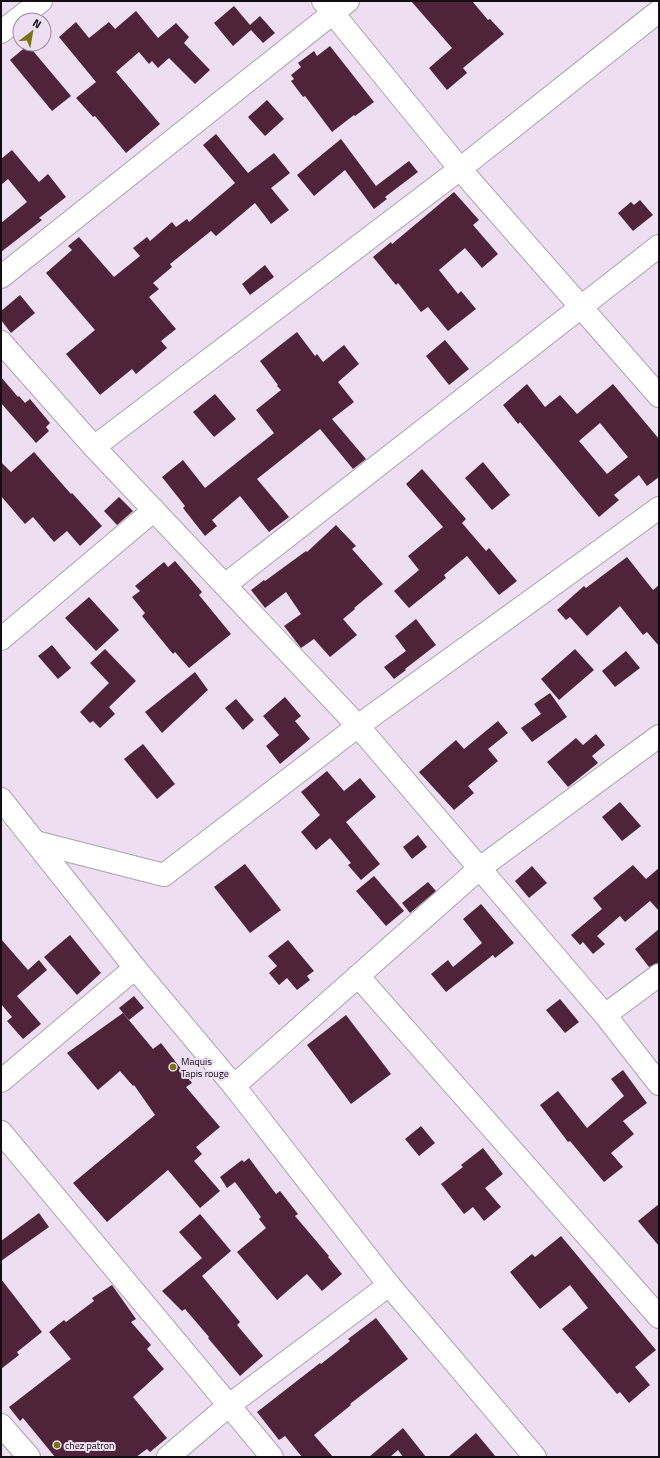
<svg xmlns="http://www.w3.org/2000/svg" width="660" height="1458" font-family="'Titillium Web',sans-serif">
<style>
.building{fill:#4f243b;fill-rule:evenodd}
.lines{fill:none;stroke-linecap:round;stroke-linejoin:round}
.minor-casing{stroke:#aca0b0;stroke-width:24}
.minor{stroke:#fff;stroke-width:22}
.poi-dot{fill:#7a7316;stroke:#eddff1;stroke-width:1.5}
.labels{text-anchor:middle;stroke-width:4;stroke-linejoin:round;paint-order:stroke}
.poi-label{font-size:10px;fill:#120e13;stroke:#eddff1;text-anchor:start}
</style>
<rect width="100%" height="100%" fill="#eddff1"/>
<!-- building -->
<g class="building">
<polygon points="411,1 472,1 488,20 490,19 504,34 463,68 467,73 447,90 429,68 452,48"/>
<polygon points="234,6 250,25 260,16 275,33 263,43 251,30 233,46 214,23"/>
<polygon points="136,11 158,38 176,23 189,37 184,43 210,70 195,84 169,58 158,68 152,61 149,64 139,52 116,72 160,124 126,153 95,116 93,117 76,98 96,82 59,37 76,22 89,38 109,22 115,29"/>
<polygon points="28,45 71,96 52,111 10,60"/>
<polygon points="330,46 374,102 355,116 354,115 332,132 305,96 303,97 291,81 294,79 291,75 301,67 298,63 314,51 317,56"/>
<polygon points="267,100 284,119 265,136 248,117"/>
<polygon points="216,134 248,173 274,153 290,173 271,188 289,210 271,224 255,203 216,236 211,231 170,264 172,267 153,283 159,289 149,297 176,329 161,341 167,348 136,374 132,369 100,395 66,354 95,330 46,273 72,250 68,246 79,237 114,277 140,256 133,248 147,237 150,241 172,222 176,227 187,219 189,222 235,183 203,145"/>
<polygon points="341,139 376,186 409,161 418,172 385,197 387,199 374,209 345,170 314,196 297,175"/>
<polygon points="12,150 39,182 48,174 66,197 39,218 42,220 1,252 1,223 27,202 8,179 1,185 1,159"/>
<polygon points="454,192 479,220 473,225 498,254 482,268 465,248 439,270 458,294 461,291 476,309 448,331 428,307 421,312 398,283 396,285 373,257 391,242 392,244"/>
<polygon points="640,200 653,215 633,231 618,213 631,202 634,205"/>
<polygon points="265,265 274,277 250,295 242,284"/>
<polygon points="20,295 35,313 11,333 1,320 1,311"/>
<polygon points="297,332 315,356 317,354 323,362 344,345 359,364 338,382 354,402 332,419 366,459 353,469 320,429 257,479 289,517 269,532 240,496 212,520 217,526 205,536 183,508 185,506 162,477 183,460 205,488 274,433 256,410 281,390 277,386 278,385 260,361"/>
<polygon points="445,340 469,369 449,385 426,356"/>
<polygon points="1,377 18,397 19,396 25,403 30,399 50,423 46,427 49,431 36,443 1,403"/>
<path d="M527 384 545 407 560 395 577 414 613 384 659 439V477L647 486 639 475 614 495 619 500 599 517 520 422 518 424 503 405ZM600 423 628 457 607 474 579 441Z"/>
<polygon points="215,394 236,419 214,437 193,412"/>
<polygon points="34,452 71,494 72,493 102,526 80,546 67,531 54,542 33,517 25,524 1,496 1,462 11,472"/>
<polygon points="483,462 510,495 492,510 465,478"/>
<polygon points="422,469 466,519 462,523 486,551 489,548 517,581 499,595 467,556 444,575 446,578 409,608 394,591 419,570 408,556 443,527 406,484"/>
<polygon points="119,497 133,511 117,525 104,511"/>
<polygon points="336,525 356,546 352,549 383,584 354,608 355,609 343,619 357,635 330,657 314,639 301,648 284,626 301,614 286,592 265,608 251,590 264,580 265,581 306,551 307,552"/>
<polygon points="627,557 653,590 659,585 659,646 647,632 643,635 620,606 587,636 570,617 566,620 557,610 584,586 586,588"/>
<polygon points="175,561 202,592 199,595 231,634 189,668 175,652 173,654 142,616 145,613 132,597 140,591 135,586 164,562 168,567"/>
<polygon points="89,597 119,630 96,651 65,618"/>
<polygon points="416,619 436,645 405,669 406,670 394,679 384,667 406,651 395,636"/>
<polygon points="52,645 71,668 58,679 38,656"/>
<polygon points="105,649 136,681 109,707 115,714 100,728 93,721 90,723 80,712 109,683 90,663"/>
<polygon points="575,649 594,670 559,700 541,679"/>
<polygon points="626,651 640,668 615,687 602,671"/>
<polygon points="195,672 208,690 162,733 145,712"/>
<polygon points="550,693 567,717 532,742 521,728 541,714 534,704"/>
<polygon points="285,697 301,716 295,721 310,739 280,764 266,746 279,735 263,716"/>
<polygon points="236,699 254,720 243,730 225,708"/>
<polygon points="498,721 508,733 488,749 498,761 468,786 474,793 454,810 419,772 456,740 464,749"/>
<polygon points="596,734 605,745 592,756 598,763 568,787 547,762 576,738 583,745"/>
<polygon points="143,744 175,784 157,799 124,759"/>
<polygon points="327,771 344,791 360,778 376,797 346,822 380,864 361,880 348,865 351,863 330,838 316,850 301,832 320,815 301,792"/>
<polygon points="620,802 641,826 622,841 602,817"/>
<polygon points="418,835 427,847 412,859 403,847"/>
<polygon points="245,864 281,910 250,933 214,887"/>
<polygon points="633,865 646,879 659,868 659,911 650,901 625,922 620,916 597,936 605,944 593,954 583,942 580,945 571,935 602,909 593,898"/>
<polygon points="532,866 547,883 529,898 515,881"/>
<polygon points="374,876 404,911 386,926 356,891"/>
<polygon points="428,882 436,891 410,913 402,903"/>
<polygon points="481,904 514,943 495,958 493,955 446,992 431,974 448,960 453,967 482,943 463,919"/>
<polygon points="659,929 659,963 649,967 635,949"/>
<polygon points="70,935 101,973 77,995 44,957"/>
<polygon points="1,939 28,970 39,960 47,970 17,996 41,1024 23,1039 7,1021 12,1017 1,1004"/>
<polygon points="288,940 314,971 307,976 310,980 297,990 287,978 279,985 269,973 277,966 268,956"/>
<polygon points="134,996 144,1008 129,1020 119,1008"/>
<polygon points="560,999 579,1022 565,1033 546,1010"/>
<polygon points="123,1013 153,1049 161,1043 192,1083 186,1087 220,1127 196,1147 202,1154 194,1161 220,1191 200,1208 168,1170 107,1222 73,1183 155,1115 134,1085 133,1086 120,1071 98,1090 67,1053"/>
<polygon points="346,1015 391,1074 351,1104 307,1045"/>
<polygon points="623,1070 647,1103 623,1121 634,1134 611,1153 623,1167 604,1182 570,1141 568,1142 540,1105 558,1091 587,1128 624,1096 611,1079"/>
<polygon points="421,1126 435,1143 419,1156 405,1139"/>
<polygon points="483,1148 503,1174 485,1188 501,1207 484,1221 473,1207 464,1214 441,1184 463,1167 461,1165"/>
<polygon points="249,1158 276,1194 280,1191 298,1214 295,1216 329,1256 328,1257 342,1274 322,1291 307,1274 277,1300 237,1252 266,1228 259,1219 261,1217 235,1182 227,1188 220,1177 242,1160 244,1162"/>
<polygon points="659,1204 659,1246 638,1221"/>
<polygon points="39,1213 49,1227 1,1261 1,1241"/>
<polygon points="200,1214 231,1251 202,1276 240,1322 237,1325 263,1356 240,1376 208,1338 209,1337 185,1309 182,1311 162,1291 202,1258 179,1232"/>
<polygon points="561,1236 656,1350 635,1367 650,1385 629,1403 620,1392 617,1394 562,1329 588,1308 570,1285 540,1309 510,1272 532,1254 535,1257"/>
<polygon points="1,1279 42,1332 17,1352 19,1355 1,1369"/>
<polygon points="112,1285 136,1319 131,1322 151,1345 147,1349 164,1369 133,1397 167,1438 150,1452 147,1449 136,1457 55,1457 23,1418 20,1421 9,1407 71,1359 49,1332 64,1320 66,1322 94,1301 92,1298"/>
<polygon points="376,1318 408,1359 350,1404 351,1405 314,1435 333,1457 302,1457 285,1436 279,1440 257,1412 320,1363 321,1364 350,1341 348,1339"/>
<polygon points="403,1428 426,1457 403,1457 398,1450 390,1457 369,1457"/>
<polygon points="476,1433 496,1457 448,1457"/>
</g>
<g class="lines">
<!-- minor casing -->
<g class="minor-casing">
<g id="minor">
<polyline points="323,1 460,169 659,396"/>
<polyline points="1,32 41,1"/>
<polyline points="1,277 348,1"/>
<polyline points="1,342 94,447 358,726 605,1015 659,1084"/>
<polyline points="94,447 460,169 659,11"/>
<polyline points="225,585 659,246"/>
<polyline points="1,639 154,510"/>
<polyline points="1,799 135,968 234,1086 389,1285 535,1457"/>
<polyline points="35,842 164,875 358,726 659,508"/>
<polyline points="358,976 659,1317"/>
<polyline points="605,1015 659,975"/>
<polyline points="1,1081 135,968"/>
<polyline points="234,1086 480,868 659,736"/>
<polyline points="1,1132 272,1457"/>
<polyline points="1,1425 29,1457"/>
<polyline points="168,1457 228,1406 389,1285"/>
</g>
</g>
<!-- minor -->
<use href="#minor" class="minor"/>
</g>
<!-- markers -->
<g class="poi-dot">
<circle cx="173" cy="1067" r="4"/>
<circle cx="57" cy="1445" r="4"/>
</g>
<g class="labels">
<!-- poi labels -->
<g class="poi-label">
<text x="181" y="1065">Maquis<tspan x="181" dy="12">Tapis rouge</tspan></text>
<text x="65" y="1449">chez patron</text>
</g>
</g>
<!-- border -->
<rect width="660" height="1458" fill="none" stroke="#120e13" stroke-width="4"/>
<!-- north arrow -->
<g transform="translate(32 32) rotate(31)"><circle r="19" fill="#eddff1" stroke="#958b98"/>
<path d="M0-3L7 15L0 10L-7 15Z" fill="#7a7316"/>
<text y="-6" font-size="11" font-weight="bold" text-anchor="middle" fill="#120e13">N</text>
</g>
</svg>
